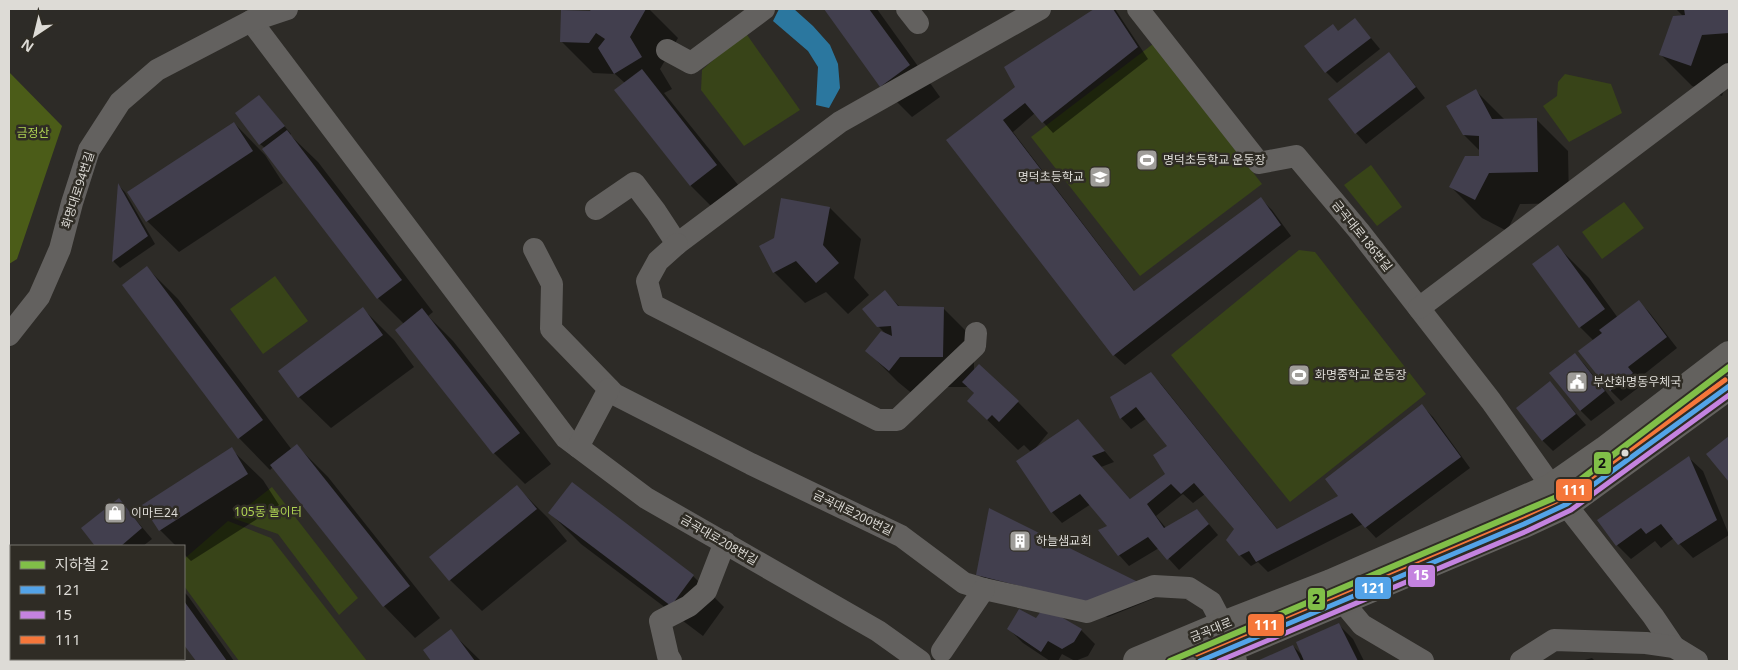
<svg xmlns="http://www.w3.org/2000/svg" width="1738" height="670" font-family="'Noto Sans','Noto Sans KR',sans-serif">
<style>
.green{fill:#384418}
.forest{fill:#4b5c18}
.water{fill:#2b779f}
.shadow{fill:#0007}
.building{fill:#423f4e}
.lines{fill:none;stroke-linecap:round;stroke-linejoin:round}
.minor{stroke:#63615f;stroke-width:22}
.major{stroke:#63615e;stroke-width:28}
.bus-1-casing{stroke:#2f2c25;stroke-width:9}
.bus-2-casing{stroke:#2f2c25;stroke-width:9}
.bus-3-casing{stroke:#2f2c25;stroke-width:9}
.bus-1{stroke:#53a3e8;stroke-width:5}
.bus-2{stroke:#c483df;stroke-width:5}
.bus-3{stroke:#f5763a;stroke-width:5}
.metro-1-casing{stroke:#2f2c25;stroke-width:10}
.metro-1{stroke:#81bf48;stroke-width:6}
.bus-dot{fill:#dddbd6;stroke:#2f2c25;stroke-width:2}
.labels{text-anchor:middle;stroke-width:5;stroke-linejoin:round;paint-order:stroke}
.park-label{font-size:12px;fill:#aed252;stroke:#2f2c25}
.poi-label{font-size:12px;fill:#dddbd6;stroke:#2f2c25;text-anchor:start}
.street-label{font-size:12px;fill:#dddbd6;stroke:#2f2c25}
.line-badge{stroke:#2f2c25;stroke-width:2}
.badge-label{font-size:14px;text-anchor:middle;font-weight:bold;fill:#fff}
.pale-badge-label{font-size:14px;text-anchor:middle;font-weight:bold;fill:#111}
</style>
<rect width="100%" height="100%" fill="#2d2b27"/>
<!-- green -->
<g class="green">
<polygon points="745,32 800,110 744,146 701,90 702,70"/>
<polygon points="1153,44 1262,184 1140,276 1031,137"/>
<polygon points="1565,74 1611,84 1622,113 1569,142 1543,106 1557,96 1558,82"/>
<polygon points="1371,165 1402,207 1377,226 1344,185"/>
<polygon points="1624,202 1644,228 1602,259 1582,232"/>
<polygon points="1299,250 1315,252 1426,394 1290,502 1171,355"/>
<polygon points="275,276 308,321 263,354 230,309"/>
<polygon points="272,487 358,598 339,615 278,534 232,518"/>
<polygon points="228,521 271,538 367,661 239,661 184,586 184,559"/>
<polygon points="106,659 173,659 174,661 103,661"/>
</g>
<!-- forest -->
<polygon class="forest" points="9,72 62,126 17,259 9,264"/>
<!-- water -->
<polygon class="water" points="779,9 794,9 813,26 830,45 838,64 840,88 829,108 816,105 818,67 808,51 773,21"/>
<!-- shadow -->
<g class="shadow">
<polygon points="592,9 649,9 678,38 660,69 672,89 664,93 747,196 721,216 691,186 616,90 625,83 615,74 593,73 562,42"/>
<polygon points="825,9 877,9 940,97 912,117 881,86"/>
<polygon points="1096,9 1115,9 1148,59 1053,133 1035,113 1013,132 1135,292 1261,199 1272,210 1291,236 1125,365 1114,355 947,140 1017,87 1006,68"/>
<polygon points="1676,9 1729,9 1729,76 1722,96 1692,86 1661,55 1683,16"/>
<polygon points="1355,19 1380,49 1337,83 1326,72 1339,32"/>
<polygon points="1389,54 1399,65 1425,98 1366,144 1356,133"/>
<polygon points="1476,91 1505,120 1537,120 1568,151 1569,203 1520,204 1507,231 1482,218 1451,187 1480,157 1480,151 1464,135"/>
<polygon points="266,104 291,134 290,135 318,162 433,312 428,316 453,341 551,464 525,484 494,453 397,330 404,324 378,298 264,149 265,148 260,144"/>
<polygon points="234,123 265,155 283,183 179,252 147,221"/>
<polygon points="119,186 125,192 155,244 120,268 114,262"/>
<polygon points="830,208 861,239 854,278 869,295 848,314 826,292 805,303 774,272"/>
<polygon points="1558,247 1589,278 1618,318 1639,302 1649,312 1677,348 1638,379 1643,384 1621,401 1611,391 1580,352 1594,341 1580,327 1534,265"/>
<polygon points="147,268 178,299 292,450 297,446 328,477 440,618 415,638 384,606 273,467 270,470 239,438 124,285"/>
<polygon points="885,292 901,308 943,308 974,339 974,371 1018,402 1048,433 1034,450 1078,420 1114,462 1101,467 1131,500 1167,474 1169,446 1147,418 1131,429 1121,418 1150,373 1161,384 1278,530 1340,496 1422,406 1433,417 1470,468 1376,538 1363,524 1268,572 1258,562 1251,566 1240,555 1235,529 1205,494 1193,503 1183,494 1156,516 1166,528 1197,510 1218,535 1179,570 1159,548 1129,566 1119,555 1109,526 1091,504 1062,523 1052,512 1031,452 1024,445 1018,450 968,401 975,394 969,387 931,387 920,400 898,382 867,351 888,336 878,326"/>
<polygon points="363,309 394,340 414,367 331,428 299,397 280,371"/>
<polygon points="1575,354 1585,365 1615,403 1591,421 1581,411 1551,373"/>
<polygon points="1550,383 1586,425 1553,451 1542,440"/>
<polygon points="231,449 263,480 279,505 191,561 184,554 184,546 176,546 160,530"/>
<polygon points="1689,458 1703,471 1729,535 1693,558 1674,538 1661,548 1655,541 1631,559 1617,545 1599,521"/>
<polygon points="517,487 548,518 567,541 482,611 450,580 431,557"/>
<polygon points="119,500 152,539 143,546 96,546 83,529"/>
<polygon points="550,513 693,576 724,607 703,636 581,544"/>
<polygon points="978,574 1141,585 1155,598 1108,617 992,588"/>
<polygon points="184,592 188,596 234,661 197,661 184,642"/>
<polygon points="1044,609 1081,630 1095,644 1088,656 1075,661 1062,654 1058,661 1050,661 1023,643 1009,629 1036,619"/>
<polygon points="1339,625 1353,639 1364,661 1260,661 1293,646 1303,656"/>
<polygon points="450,631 481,661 433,661 425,650"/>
<polygon points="1592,658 1595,661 1581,661"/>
</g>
<!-- building -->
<g class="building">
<polygon points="591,9 646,9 630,37 642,57 614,74 598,48 605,39 596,33 589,43 560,42 561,10 590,11"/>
<polygon points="824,9 869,9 910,65 880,87"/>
<polygon points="1094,9 1113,9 1138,47 1042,123 1025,103 1003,120 1134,291 1261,197 1281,225 1113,356 946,140 1015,87 1004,67"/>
<polygon points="1684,9 1729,9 1729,33 1702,35 1691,66 1659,55 1673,16 1685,15"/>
<polygon points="1355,18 1371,38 1325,73 1304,46 1333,24 1338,31"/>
<polygon points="1389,52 1416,87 1355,134 1328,99"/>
<polygon points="642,69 717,165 690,186 614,90"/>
<polygon points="1476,89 1492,119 1537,118 1538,172 1489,173 1475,200 1449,187 1465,156 1479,156 1479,136 1463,135 1446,106"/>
<polygon points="259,95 285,126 259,145 235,113"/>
<polygon points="234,122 253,151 146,222 127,192"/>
<polygon points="287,130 402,280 377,299 262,149"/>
<polygon points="118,183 148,236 112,262"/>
<polygon points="781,198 830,207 823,245 839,263 816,283 796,261 773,273 759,246 774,238"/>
<polygon points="1558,245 1605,309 1579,328 1532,264"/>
<polygon points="147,266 263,420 238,439 122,285"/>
<polygon points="885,290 898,306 944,307 943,357 900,357 889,371 865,351 881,331 892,336 891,326 877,327 862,309"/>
<polygon points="1639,300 1667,337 1628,367 1633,373 1610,391 1578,351 1602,333 1599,330"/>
<polygon points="363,307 383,335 298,398 278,371"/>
<polygon points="422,308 520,433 493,454 395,330"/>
<polygon points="1575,353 1605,391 1580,411 1549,373"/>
<polygon points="979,364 1019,401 999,422 992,415 987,420 967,401 974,393 962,382"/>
<polygon points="1151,372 1277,529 1338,496 1325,479 1422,404 1461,457 1365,528 1352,513 1256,562 1249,551 1239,556 1226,540 1234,529 1194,483 1181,494 1171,484 1147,504 1164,528 1197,509 1209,524 1167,560 1148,537 1118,556 1098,530 1107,526 1080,494 1051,513 1016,461 1078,419 1105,451 1092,456 1130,499 1165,474 1153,455 1167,446 1136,407 1120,419 1110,397"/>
<polygon points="1550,381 1576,414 1542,441 1516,408"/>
<polygon points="1729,436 1729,482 1706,454"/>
<polygon points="297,444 410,586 383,607 270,465"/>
<polygon points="232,447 248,474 159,531 142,505"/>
<polygon points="1689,456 1717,520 1678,545 1661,524 1646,534 1641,528 1616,546 1597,520"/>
<polygon points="572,482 694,575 671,606 548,513"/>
<polygon points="517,485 537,509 449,581 429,557"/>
<polygon points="119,498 142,528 121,546 95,546 81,528"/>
<polygon points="989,508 1142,584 1093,604 976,575"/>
<polygon points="184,601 227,661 196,661 184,645"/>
<polygon points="1044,607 1082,629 1074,642 1062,649 1048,641 1041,652 1007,629 1019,609 1036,618"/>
<polygon points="1339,623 1358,661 1304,661 1296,642"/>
<polygon points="451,629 475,661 431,661 423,650"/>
<polygon points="1293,645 1301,661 1257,661"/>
</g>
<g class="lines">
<!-- minor -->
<g class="minor">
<polyline points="907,9 918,23"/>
<polyline points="1138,9 1259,163 1296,156 1359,231 1491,401 1552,487 1653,616 1674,647"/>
<polyline points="251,21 566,438 578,447"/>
<polyline points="667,50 691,63 764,9"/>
<polyline points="596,209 634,183 656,212 677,244 840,122 1040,9"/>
<polyline points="677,244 658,261 647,281 653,305 878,420 897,420 975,346 976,333"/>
<polyline points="534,249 552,284 551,329 614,394 751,464 901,536 964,583 984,589 1087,612 1154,586 1189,588 1211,602 1223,625 1236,661"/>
<polyline points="1419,308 1729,74"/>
<polyline points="9,335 39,297 60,249 72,203 89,150 120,102 157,70 251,21 287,9"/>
<polyline points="609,389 578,447 646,498 878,631 920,661"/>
<polyline points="1342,601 1362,625 1423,661"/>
<polyline points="942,651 984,589"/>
<polyline points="671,661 668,656 660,621 689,606 706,591 725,542"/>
<polyline points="1521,661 1554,640 1646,643 1674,647 1697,661"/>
</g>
<!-- major -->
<g class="major">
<polyline points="1137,661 1223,625 1331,583 1552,487 1605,450 1729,355"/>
<polyline points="1200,661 1524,524 1567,504 1729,386"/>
</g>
<!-- bus-1 casing -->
<g class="bus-1-casing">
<polyline id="bus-1" points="1200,661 1524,524 1567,504 1729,386"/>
</g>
<!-- bus-2 casing -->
<g class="bus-2-casing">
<polyline id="bus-2" points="1219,661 1527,531 1571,510 1729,395"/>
</g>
<!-- bus-3 casing -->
<g class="bus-3-casing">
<polyline id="bus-3" points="1197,654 1521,517 1563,498 1725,380"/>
</g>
<!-- bus-1 -->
<use href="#bus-1" class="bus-1"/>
<!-- bus-2 -->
<use href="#bus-2" class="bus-2"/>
<!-- bus-3 -->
<use href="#bus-3" class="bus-3"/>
<!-- metro-1 casing -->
<g class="metro-1-casing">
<polyline id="metro-1" points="1170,661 1559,496 1729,367"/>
</g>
<!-- metro-1 -->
<use href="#metro-1" class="metro-1"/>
</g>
<!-- icons -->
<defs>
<g id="stadium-square" transform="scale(1.125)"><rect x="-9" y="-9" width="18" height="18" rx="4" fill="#9f9d99" stroke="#2f2c25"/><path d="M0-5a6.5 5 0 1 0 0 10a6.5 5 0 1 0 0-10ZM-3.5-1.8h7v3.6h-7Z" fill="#fff"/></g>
<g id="school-square" transform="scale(1.125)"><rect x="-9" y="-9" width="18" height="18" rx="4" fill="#9f9d99" stroke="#2f2c25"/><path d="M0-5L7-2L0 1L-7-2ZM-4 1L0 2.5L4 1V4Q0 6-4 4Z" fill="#fff"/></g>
<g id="civic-square" transform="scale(1.125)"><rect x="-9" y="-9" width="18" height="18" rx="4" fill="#9f9d99" stroke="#2f2c25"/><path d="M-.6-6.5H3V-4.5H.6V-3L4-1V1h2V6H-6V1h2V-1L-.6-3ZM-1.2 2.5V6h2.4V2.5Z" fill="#fff"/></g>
<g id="shop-square" transform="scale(1.125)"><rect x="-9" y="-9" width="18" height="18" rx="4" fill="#9f9d99" stroke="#2f2c25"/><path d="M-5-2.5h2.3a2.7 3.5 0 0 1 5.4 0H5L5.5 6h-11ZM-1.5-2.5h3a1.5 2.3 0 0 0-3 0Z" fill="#fff"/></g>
<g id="building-square" transform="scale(1.125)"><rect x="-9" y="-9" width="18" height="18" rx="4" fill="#9f9d99" stroke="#2f2c25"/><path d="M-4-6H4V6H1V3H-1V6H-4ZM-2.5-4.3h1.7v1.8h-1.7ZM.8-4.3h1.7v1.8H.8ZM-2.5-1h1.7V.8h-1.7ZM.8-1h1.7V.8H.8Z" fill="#fff"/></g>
</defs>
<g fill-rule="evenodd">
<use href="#stadium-square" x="1147" y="160"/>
<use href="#school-square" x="1100" y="177"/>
<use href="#stadium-square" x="1299" y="375"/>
<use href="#civic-square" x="1577" y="382"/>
<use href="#shop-square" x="115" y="513"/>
<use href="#building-square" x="1020" y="541"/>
</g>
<!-- markers -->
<circle class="bus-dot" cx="1625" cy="453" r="4.5"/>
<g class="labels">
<!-- park labels -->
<g class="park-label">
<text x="33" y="137">금정산</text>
<text x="268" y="516">105동 놀이터</text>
</g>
<!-- poi labels -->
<g class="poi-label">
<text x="1163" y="164">명덕초등학교 운동장</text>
<text x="1084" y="181" text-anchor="end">명덕초등학교</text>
<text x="1315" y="379">화명중학교 운동장</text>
<text x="1593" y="386">부산화명동우체국</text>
<text x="131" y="517">이마트24</text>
<text x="1036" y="545">하늘샘교회</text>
</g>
<!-- street labels -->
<g class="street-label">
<text transform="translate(78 190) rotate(-72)" y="4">화명대로94번길</text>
<text transform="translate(1362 236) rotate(51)" y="4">금곡대로186번길</text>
<text transform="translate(853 513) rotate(26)" y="4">금곡대로200번길</text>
<text transform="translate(719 540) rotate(30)" y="4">금곡대로208번길</text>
<text transform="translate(1211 630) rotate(-22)" y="4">금곡대로</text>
</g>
</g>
<g class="line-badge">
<rect x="1593" y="451" width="19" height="24" rx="5" fill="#81bf48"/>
<rect x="1555" y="478" width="38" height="24" rx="5" fill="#f5763a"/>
<rect x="1407" y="564" width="29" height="24" rx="5" fill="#c483df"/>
<rect x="1354" y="576" width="38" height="24" rx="5" fill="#53a3e8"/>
<rect x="1307" y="587" width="19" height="24" rx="5" fill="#81bf48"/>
<rect x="1247" y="613" width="38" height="24" rx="5" fill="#f5763a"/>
</g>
<g class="badge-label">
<text x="1574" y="495">111</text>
<text x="1421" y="580">15</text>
<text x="1373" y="593">121</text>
<text x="1266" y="630">111</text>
</g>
<g class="pale-badge-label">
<text x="1602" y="468">2</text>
<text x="1316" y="604">2</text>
</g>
<!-- border -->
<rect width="1738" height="670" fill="none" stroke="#dddbd6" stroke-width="20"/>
<!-- legend -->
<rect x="10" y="545" width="175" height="115" fill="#2f2c25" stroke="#75726c"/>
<rect x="20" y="561" width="25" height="8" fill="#81bf48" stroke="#75726c"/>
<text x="55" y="570" font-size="15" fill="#dddbd6">지하철 2</text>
<rect x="20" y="586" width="25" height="8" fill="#53a3e8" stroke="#75726c"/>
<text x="55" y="595" font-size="15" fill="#dddbd6">121</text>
<rect x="20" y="611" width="25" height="8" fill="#c483df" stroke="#75726c"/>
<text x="55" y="620" font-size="15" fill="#dddbd6">15</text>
<rect x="20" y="636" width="25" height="8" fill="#f5763a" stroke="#75726c"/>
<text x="55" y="645" font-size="15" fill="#dddbd6">111</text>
<!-- north arrow -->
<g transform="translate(35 35) rotate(215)" stroke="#2f2c25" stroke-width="4" paint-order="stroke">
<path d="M0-4L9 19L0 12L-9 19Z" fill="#dddbd6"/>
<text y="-8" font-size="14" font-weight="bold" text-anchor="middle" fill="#dddbd6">N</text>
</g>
</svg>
